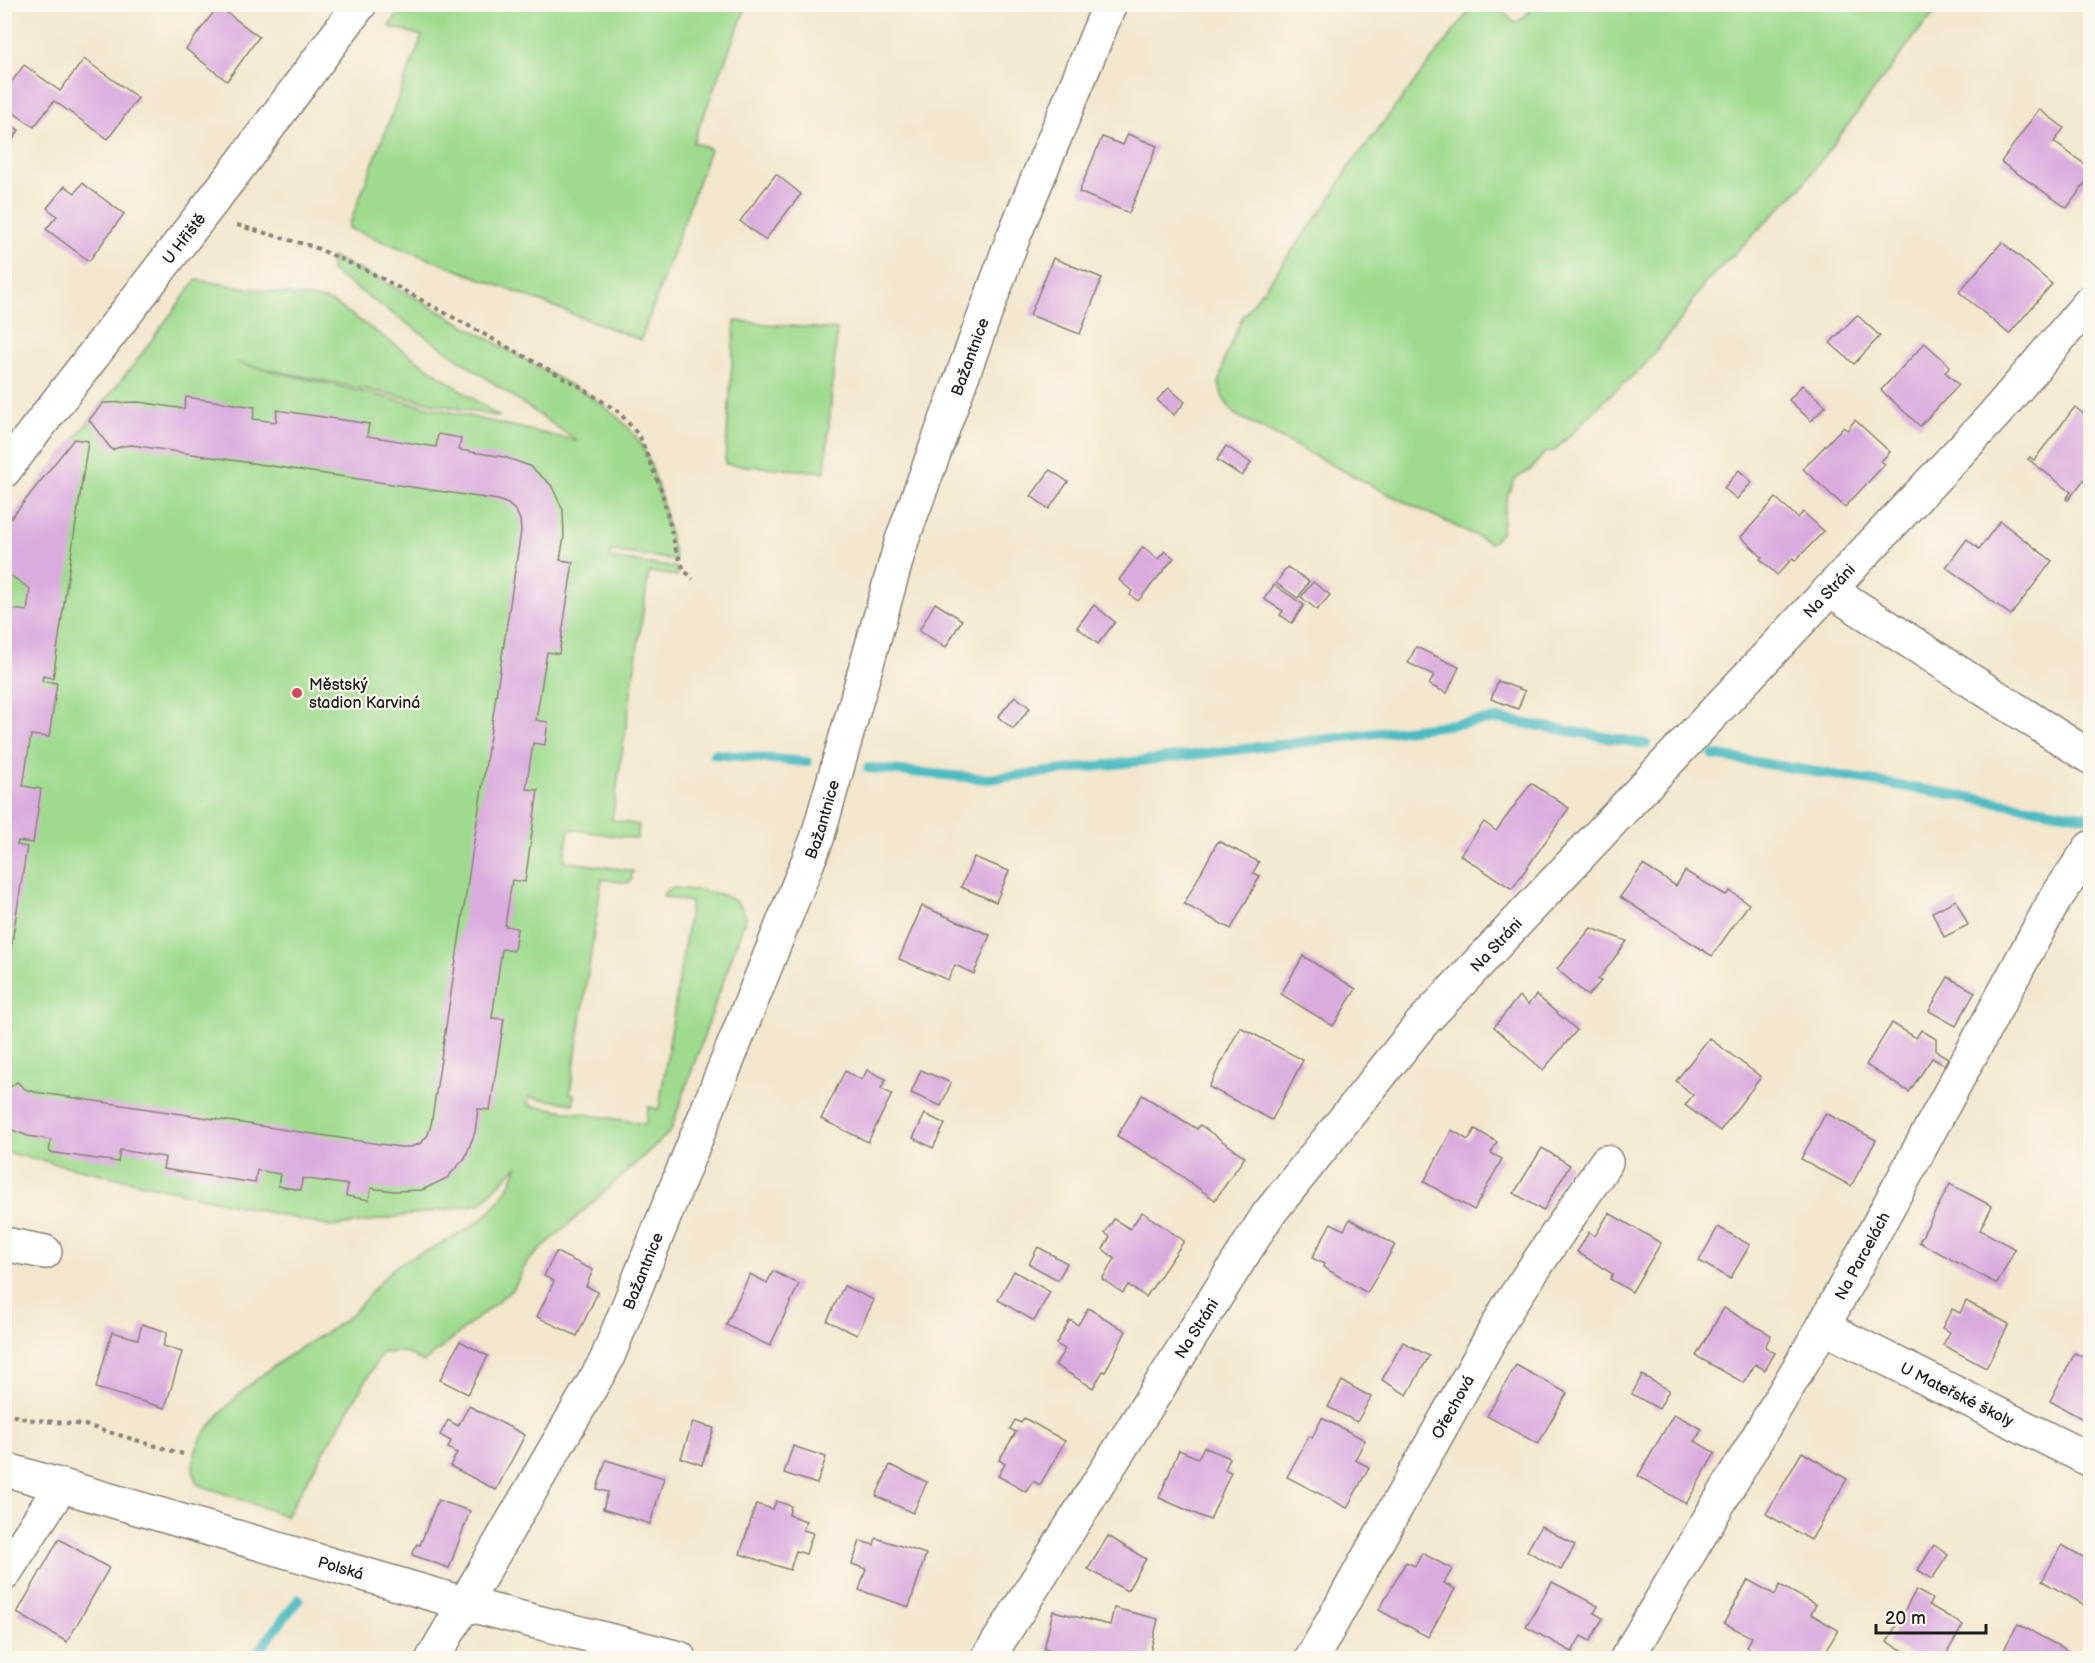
<svg xmlns="http://www.w3.org/2000/svg" width="2095" height="1663" font-family="'Balsamiq Sans',sans-serif">
<style>
.green{fill:#9fdb8e;stroke:#5e7c55;stroke-width:1.5}
.lines{fill:none;stroke-linecap:round;stroke-linejoin:round}
.stream{stroke:#4dbcc2;stroke-width:10}
.building{fill:#daabde}
.minor-casing{stroke:#888275;stroke-width:36}
.path{stroke:#888275;stroke-width:4;stroke-dasharray:4.5 4.5;stroke-linecap:butt}
.minor{stroke:#fff;stroke-width:33}
.poi-dot{fill:#d1495b;stroke:#fbf7ec;stroke-width:2}
.labels{text-anchor:middle;stroke-width:4.5;stroke-linejoin:round;paint-order:stroke}
.street-label{font-size:16px;fill:#1c1c1c;stroke:#fbf7ec}
.poi-label{font-size:16px;fill:#1c1c1c;stroke:#fbf7ec;text-anchor:start}
</style>
<rect width="100%" height="100%" fill="#fbf7ec"/>
<filter id="ink" filterUnits="userSpaceOnUse"><feTurbulence type="fractalNoise" baseFrequency=".0167" numOctaves="2"/><feDisplacementMap in="SourceGraphic" scale="12" xChannelSelector="R" yChannelSelector="G"/><feConvolveMatrix kernelMatrix="1 2 1 2 8 2 1 2 1" color-interpolation-filters="sRGB"/></filter>
<filter id="wash" filterUnits="userSpaceOnUse"><feTurbulence type="fractalNoise" baseFrequency=".008" numOctaves="4" result="noise"/><feDisplacementMap in="SourceGraphic" scale="24" xChannelSelector="R" yChannelSelector="G"/><feGaussianBlur stdDeviation="1.35" result="paint"/><feColorMatrix in="noise" values="0 0 0 0 0 0 0 0 0 0 0 0 0 0 0 0 0 1.4 0 .05"/><feComposite in="paint" operator="in"/></filter>
<g filter="url(#wash)">
<rect width="100%" height="100%" fill="#f3e7ce"/>
<!-- green -->
<g class="green">
<polygon points="406,4 747,5 693,142 710,149 641,340 348,228 422,36 389,26"/>
<polygon points="1535,5 1943,5 1921,28 1801,187 1705,283 1680,321 1642,368 1609,396 1554,451 1544,453 1532,469 1515,479 1507,497 1501,533 1491,543 1388,494 1234,414 1223,398 1219,384 1224,360 1242,318 1329,201 1349,167 1474,5 1495,5 1515,23 1522,19"/>
<path d="M332 257 409 294 595 399C610 410 624 421 636 437 658 466 666 524 676 560L611 551 610 558 677 568V576L649 572 612 820 639 825 637 839 569 829 564 861 633 871 631 880 628 883 602 879 570 1093 574 1094 573 1104 529 1097 528 1105 646 1124 648 1107 659 1109 691 902 665 897 663 895 667 890 674 888C698 891 738 889 746 917L670 1132 527 1262 514 1288 424 1362 405 1352 382 1353 286 1516 197 1484C187 1460 198 1441 213 1422 237 1393 265 1371 296 1351 313 1339 333 1330 349 1316 366 1302 378 1280 396 1266 404 1260 415 1256 424 1252 468 1230 501 1216 518 1165L480 1204 332 1227 5 1152V527L134 364 196 280 326 300 337 305 500 417 237 363 577 441 331 271Z"/>
<polygon points="735,321 837,330 825,472 725,464"/>
</g>
<g class="lines">
<!-- stream -->
<g class="stream">
<polyline points="714,754 807,762"/>
<polyline points="1713,755 2088,817"/>
<polyline points="868,768 988,779 1498,719 1646,744"/>
<polyline points="253,1658 299,1599"/>
</g>
</g>
<g id="blocks">
<!-- building -->
<g class="building">
<polygon points="218,6 259,37 227,81 186,49"/>
<polygon points="84,59 138,98 108,139 54,101 34,127 4,106 4,92 24,65 60,91"/>
<polygon points="2039,109 2064,128 2054,142 2090,168 2090,176 2067,208 2001,162"/>
<polygon points="4,121 19,130 7,149 4,147"/>
<polygon points="1128,134 1157,146 1129,213 1079,192 1102,137 1123,145"/>
<polygon points="776,174 801,194 765,240 740,221"/>
<polygon points="82,183 124,214 89,261 46,229 57,216 47,208 65,186 75,193"/>
<polygon points="2002,242 2052,284 2009,334 1959,292"/>
<polygon points="1053,258 1102,278 1080,334 1030,315"/>
<polygon points="1857,315 1880,336 1854,364 1830,343"/>
<polygon points="1925,343 1950,366 1945,372 1959,385 1920,426 1881,390"/>
<polygon points="1802,385 1826,406 1811,421 1789,400"/>
<polygon points="1169,388 1185,402 1174,415 1157,400"/>
<polygon points="186,397 255,407 253,419 276,422 277,410 369,424 367,436 436,447 438,434 461,438 459,450 504,457 530,466 551,485 563,510 564,537 560,560 573,562 559,654 547,652 536,720 548,722 545,745 533,743 526,789 538,790 525,882 512,880 505,926 517,928 514,951 502,949 492,1018 504,1019 490,1110 478,1109 475,1132 465,1158 447,1178 422,1190 394,1191 371,1188 369,1200 346,1196 348,1185 302,1178 301,1190 278,1186 280,1174 257,1170 255,1183 163,1169 165,1157 120,1150 118,1162 49,1152 51,1140 28,1136 4,1127 4,1091 17,1082 25,1089 35,1092 400,1147 411,1147 421,1143 428,1135 431,1125 521,531 520,520 516,511 508,504 498,500 132,445 122,446 112,450 89,420 103,403 139,402 184,409"/>
<polygon points="2075,407 2090,419 2090,472 2068,500 2066,499 2071,492 2028,459 2030,457 2034,460"/>
<polygon points="1855,420 1890,452 1881,461 1885,464 1845,507 1803,469 1843,427 1847,430"/>
<polygon points="74,439 88,441 53,678 43,676 42,681 57,683 49,737 31,735 23,786 41,789 33,843 18,841 17,845 27,847 4,992 4,608 27,611 30,589 4,571 4,527"/>
<polygon points="1226,446 1251,463 1242,476 1217,460"/>
<polygon points="1050,470 1068,482 1049,509 1031,496"/>
<polygon points="1739,470 1752,482 1737,499 1724,488"/>
<polygon points="1776,498 1798,518 1803,512 1824,531 1795,561 1793,558 1777,575 1760,559 1762,557 1741,537"/>
<polygon points="2000,521 2052,561 2011,615 1946,567 1967,539 1979,549"/>
<polygon points="1143,547 1158,559 1165,551 1174,558 1138,601 1130,595 1132,591 1119,580"/>
<polygon points="1287,567 1309,581 1298,598 1276,583"/>
<polygon points="1313,582 1330,595 1317,610 1301,597"/>
<polygon points="1274,585 1304,605 1292,623 1280,615 1283,611 1264,599"/>
<polygon points="935,603 962,620 946,647 919,631"/>
<polygon points="1094,605 1115,622 1098,644 1077,627"/>
<polygon points="1416,647 1459,667 1447,693 1429,685 1434,675 1408,663"/>
<polygon points="1498,681 1525,691 1518,709 1491,699"/>
<polygon points="1015,696 1030,708 1013,729 998,717"/>
<polygon points="1531,783 1569,808 1512,889 1460,855 1484,822 1496,831"/>
<polygon points="1218,841 1259,862 1253,873 1260,876 1231,929 1184,904"/>
<polygon points="974,857 1009,871 996,902 961,887"/>
<polygon points="1643,865 1676,886 1685,871 1726,895 1730,891 1749,904 1712,956 1620,897"/>
<polygon points="1956,900 1968,925 1944,937 1932,912"/>
<polygon points="922,906 990,935 974,974 955,965 948,980 899,959"/>
<polygon points="1591,928 1627,941 1598,980 1601,981 1588,996 1557,969"/>
<polygon points="1303,956 1356,989 1333,1026 1281,994"/>
<polygon points="1948,977 1975,992 1956,1026 1929,1011"/>
<polygon points="1536,995 1577,1030 1543,1070 1494,1027 1519,996 1528,1005"/>
<polygon points="1892,1023 1916,1038 1921,1030 1936,1039 1936,1051 1948,1058 1944,1065 1932,1058 1909,1092 1866,1065"/>
<polygon points="1240,1027 1303,1060 1272,1120 1209,1087"/>
<polygon points="1709,1038 1761,1077 1720,1131 1685,1105 1693,1095 1676,1081"/>
<polygon points="867,1070 886,1079 881,1089 892,1094 868,1142 821,1119 845,1071 862,1080"/>
<polygon points="921,1070 951,1083 941,1106 911,1093"/>
<polygon points="1142,1095 1197,1129 1200,1125 1245,1157 1215,1200 1159,1160 1117,1136"/>
<polygon points="1826,1113 1876,1140 1851,1186 1801,1159"/>
<polygon points="925,1114 945,1124 933,1148 913,1138"/>
<polygon points="1475,1129 1497,1142 1491,1153 1502,1159 1474,1210 1424,1182 1452,1130 1468,1140"/>
<polygon points="1542,1148 1570,1165 1543,1211 1514,1193"/>
<polygon points="1950,1184 1992,1206 1980,1230 2015,1249 1997,1284 1919,1242"/>
<polygon points="1142,1212 1184,1241 1146,1297 1128,1285 1123,1293 1102,1279 1115,1259 1103,1249 1110,1237 1105,1233 1114,1219 1130,1229"/>
<polygon points="1609,1213 1661,1243 1632,1292 1610,1279 1613,1274 1577,1252 1589,1232 1595,1236"/>
<polygon points="1350,1219 1395,1245 1367,1293 1323,1267 1324,1264 1312,1258 1331,1223 1344,1230"/>
<polygon points="1718,1227 1750,1245 1730,1279 1699,1261"/>
<polygon points="1038,1247 1067,1263 1058,1280 1029,1264"/>
<polygon points="556,1252 593,1270 586,1286 598,1292 577,1336 537,1317 554,1281 544,1276"/>
<polygon points="773,1271 799,1284 770,1346 726,1325 750,1274 767,1283"/>
<polygon points="1014,1271 1050,1292 1034,1321 998,1300"/>
<polygon points="844,1286 874,1300 857,1335 827,1321"/>
<polygon points="1966,1301 2009,1324 1986,1368 1943,1345 1950,1332 1942,1328 1952,1309 1960,1313"/>
<polygon points="1088,1308 1126,1331 1105,1372 1103,1371 1093,1388 1055,1365 1065,1349 1056,1344 1070,1320 1078,1325"/>
<polygon points="1724,1308 1771,1335 1765,1347 1775,1353 1765,1370 1755,1364 1744,1383 1696,1356"/>
<polygon points="142,1324 167,1332 163,1346 182,1352 165,1408 96,1388 112,1332 138,1339"/>
<polygon points="460,1341 488,1356 468,1394 440,1380"/>
<polygon points="1403,1342 1429,1356 1407,1395 1382,1380"/>
<polygon points="2075,1353 2090,1361 2090,1423 2050,1401"/>
<polygon points="1516,1365 1567,1393 1538,1444 1487,1416"/>
<polygon points="1642,1375 1669,1390 1659,1409 1632,1394"/>
<polygon points="1342,1381 1371,1397 1357,1422 1328,1407"/>
<polygon points="469,1406 525,1435 496,1490 450,1466 457,1453 448,1448 451,1441 440,1435 448,1420 458,1426"/>
<polygon points="1674,1414 1702,1429 1695,1441 1715,1453 1686,1504 1638,1476"/>
<polygon points="1024,1418 1065,1441 1040,1485 1033,1481 1026,1492 998,1476 1005,1464 999,1460 1016,1432 1010,1429 1015,1420 1021,1423"/>
<polygon points="1322,1418 1365,1440 1355,1460 1369,1467 1347,1508 1287,1477 1309,1436 1312,1438"/>
<polygon points="693,1422 714,1428 702,1465 681,1458"/>
<polygon points="793,1446 826,1457 817,1484 784,1473"/>
<polygon points="1204,1447 1230,1458 1225,1470 1231,1472 1210,1520 1159,1498 1179,1450 1198,1458"/>
<polygon points="1802,1452 1847,1479 1811,1540 1766,1514"/>
<polygon points="606,1460 664,1478 650,1524 603,1509 608,1492 597,1489"/>
<polygon points="890,1465 927,1482 913,1513 876,1496"/>
<polygon points="438,1500 470,1511 449,1568 412,1555 417,1544 420,1545"/>
<polygon points="776,1501 791,1506 789,1515 806,1521 803,1530 813,1533 806,1554 796,1551 790,1570 740,1554 756,1504 773,1509"/>
<polygon points="1541,1526 1575,1545 1561,1570 1527,1551"/>
<polygon points="1108,1536 1146,1559 1127,1591 1088,1569"/>
<polygon points="876,1538 926,1554 909,1607 859,1590 866,1569 852,1564 860,1541 874,1545"/>
<polygon points="59,1539 109,1568 67,1642 17,1613"/>
<polygon points="1934,1545 1948,1555 1932,1579 1918,1570"/>
<polygon points="2062,1545 2090,1561 2090,1608 2042,1581"/>
<polygon points="1422,1553 1452,1569 1444,1583 1455,1589 1428,1637 1379,1610 1406,1562 1415,1566"/>
<polygon points="1748,1580 1775,1595 1780,1585 1816,1605 1811,1614 1838,1630 1822,1658 1766,1658 1746,1647 1751,1637 1724,1623"/>
<polygon points="1552,1582 1598,1606 1594,1613 1603,1618 1590,1641 1581,1636 1572,1652 1526,1627"/>
<polygon points="1916,1590 1932,1599 1929,1605 1963,1625 1944,1658 1917,1658 1887,1642"/>
<polygon points="1114,1608 1158,1619 1149,1658 1083,1658 1044,1649 1053,1611 1110,1625"/>
<polygon points="2018,1624 2081,1658 1999,1658"/>
</g>
</g>
</g>
<g filter="url(#ink)">
<use href="#blocks" fill-opacity="0" stroke="#888275" stroke-width="1.5"/>
<g class="lines">
<!-- minor casing -->
<g class="minor-casing">
<g id="minor">
<path id="s1" d="M4 471 244 160 360 4"/>
<polyline points="1830,590 2090,757"/>
<polyline points="4,1244 45,1252"/>
<path id="s2" d="M1823 1327 2090 1460"/>
<path id="s3" d="M4 1469 466 1604 679 1658"/>
<polyline points="4,1574 61,1486"/>
<path id="s4" d="M433 1658 606 1361 817 839 902 540 1013 238 1110 4"/>
<path id="s5" d="M988 1658 1267 1216 1421 1024 1994 415 2090 302"/>
<path id="s6" d="M1312 1658 1508 1307 1606 1162"/>
<path id="s7" d="M1627 1658 1823 1327 2054 901 2090 848"/>
</g>
</g>
<!-- path -->
<g class="path">
<polyline points="237,225 314,247 370,272 577,385 619,412 640,437 662,492 676,550 684,570 693,579"/>
<polyline points="4,1413 26,1419 85,1425 183,1454"/>
</g>
<!-- minor -->
<use href="#minor" class="minor"/>
</g>
</g>
<!-- markers -->
<circle class="poi-dot" cx="297" cy="693" r="6"/>
<g class="labels">
<!-- street labels -->
<g class="street-label">
<text dy="6" stroke="none"><textPath href="#s1" startOffset="294">U Hřiště</textPath></text>
<text dy="6" stroke="none"><textPath href="#s4" startOffset="1413">Bažantnice</textPath></text>
<text dy="6" stroke="none"><textPath href="#s5" startOffset="1364">Na Stráni</textPath></text>
<text dy="6" stroke="none"><textPath href="#s4" startOffset="927">Bažantnice</textPath></text>
<text dy="6" stroke="none"><textPath href="#s5" startOffset="878">Na Stráni</textPath></text>
<text dy="6" stroke="none"><textPath href="#s7" startOffset="466">Na Parcelách</textPath></text>
<text dy="6" stroke="none"><textPath href="#s4" startOffset="441">Bažantnice</textPath></text>
<text dy="6" stroke="none"><textPath href="#s5" startOffset="390">Na Stráni</textPath></text>
<text dy="6" stroke="none"><textPath href="#s2" startOffset="150">U Mateřské školy</textPath></text>
<text dy="6" stroke="none"><textPath href="#s6" startOffset="288">Ořechová</textPath></text>
<text dy="6" stroke="none"><textPath href="#s3" startOffset="351">Polská</textPath></text>
</g>
<!-- poi labels -->
<g class="poi-label">
<text x="309" y="690">Městský<tspan x="309" dy="18">stadion Karviná</tspan></text>
</g>
</g>
<!-- margin -->
<rect width="2095" height="1663" fill="none" stroke="#fbf7ec" stroke-width="24"/>
<!-- scale -->
<path d="M1876 1624v9h110v-9" fill="none" stroke="#1c1c1c" stroke-width="3"/>
<text x="1885" y="1624" font-size="18" fill="#1c1c1c" stroke="#fbf7ec" stroke-width="4.5" paint-order="stroke">20 m</text>
</svg>
